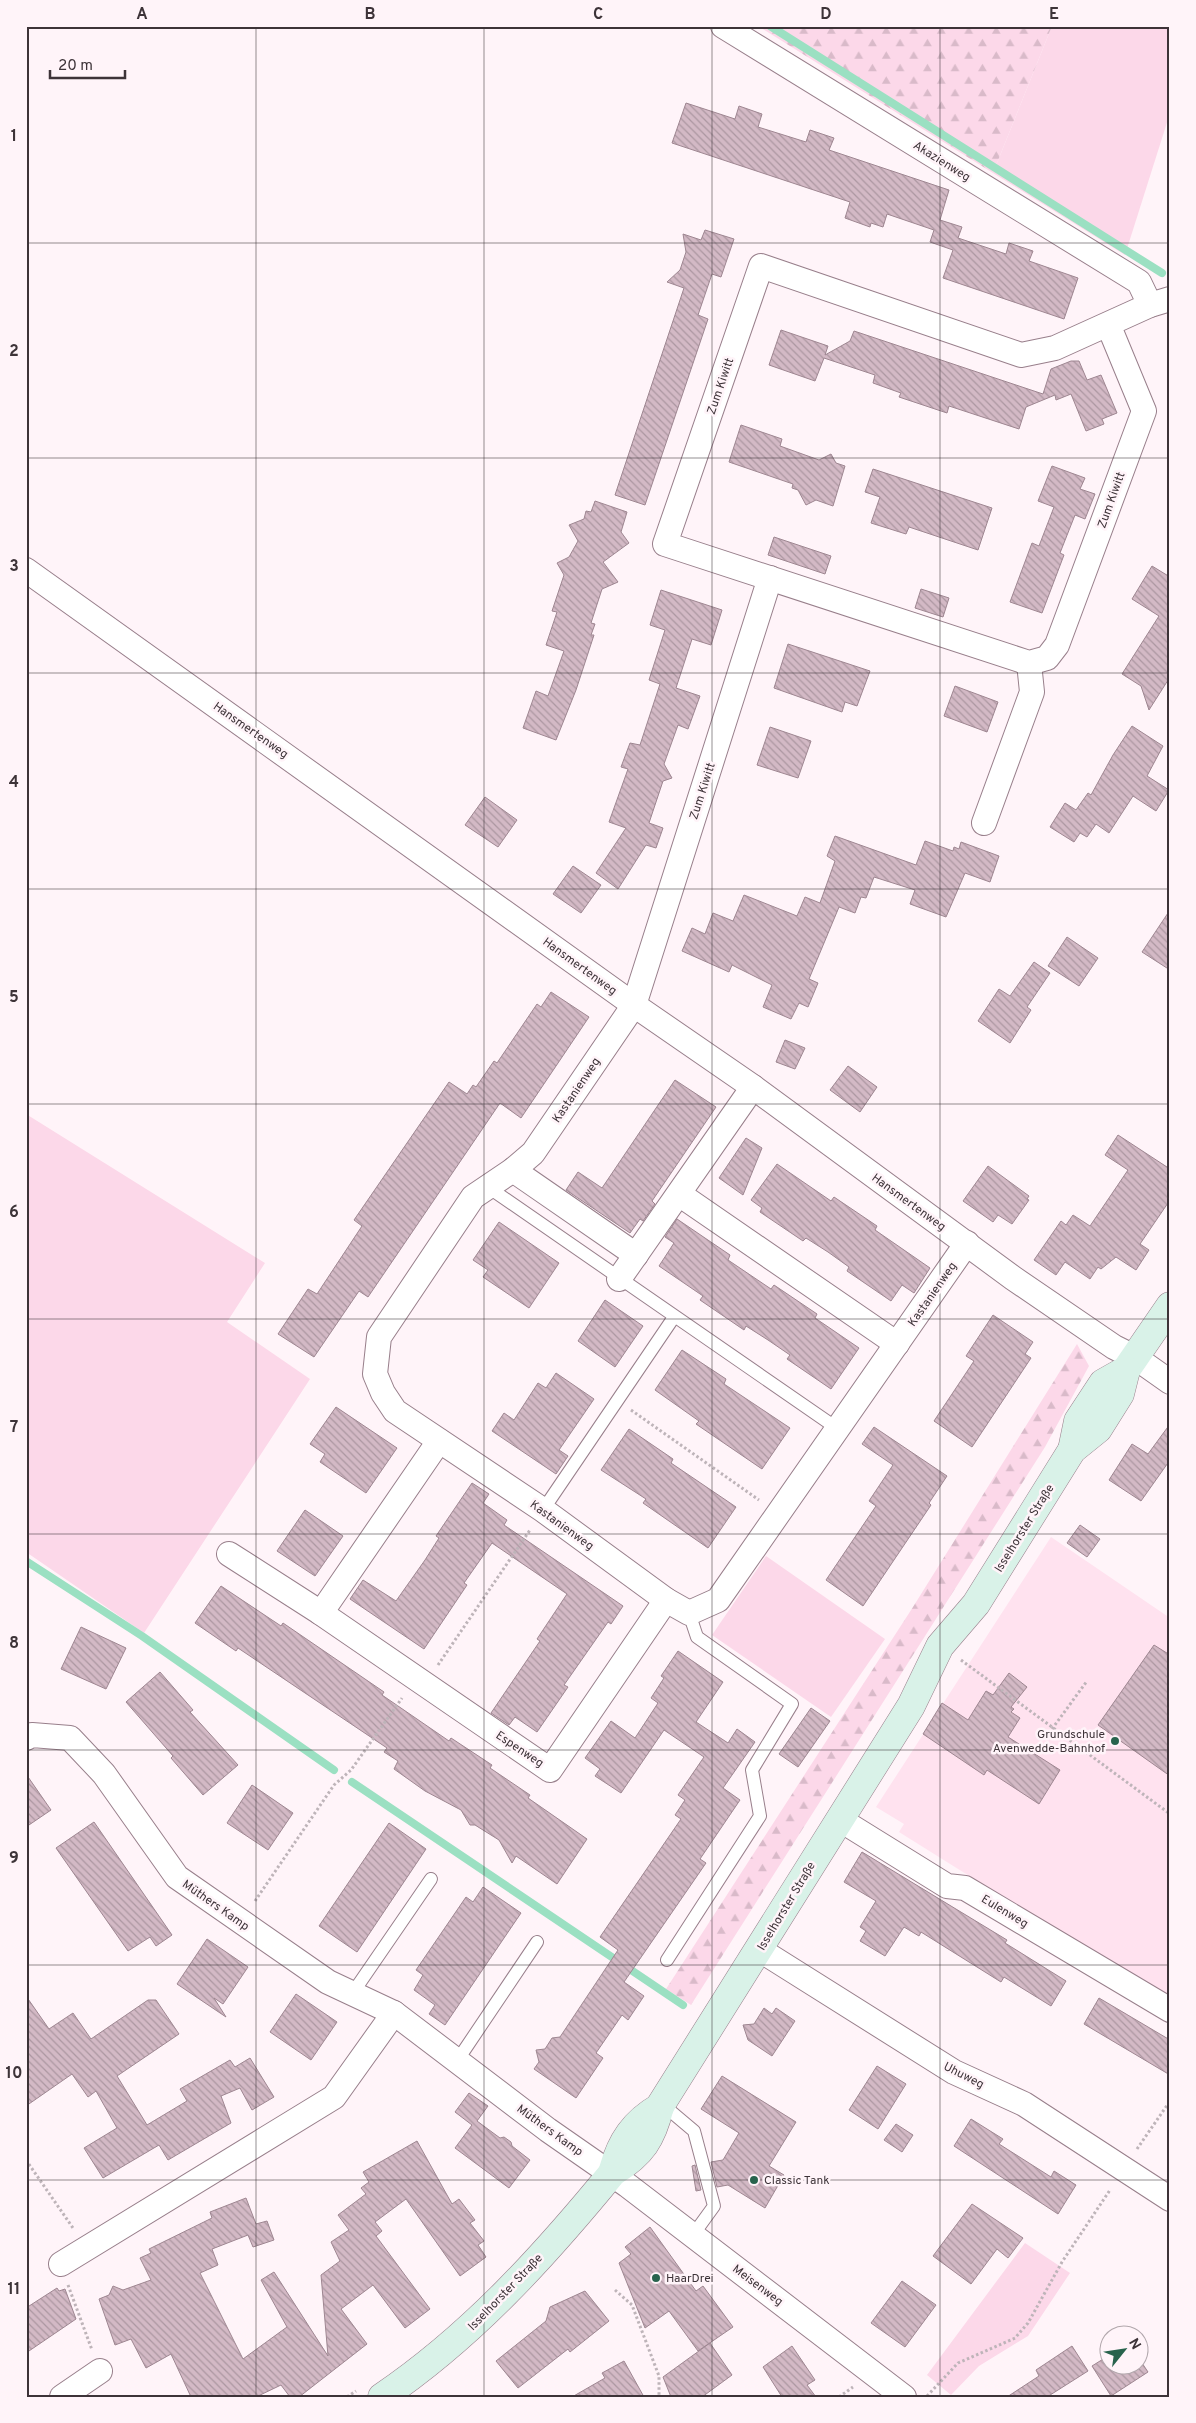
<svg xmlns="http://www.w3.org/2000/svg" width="1196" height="2423" font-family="Overpass,sans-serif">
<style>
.built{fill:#ffe2ef}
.green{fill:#fcd8e9}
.forest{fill:url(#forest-firs)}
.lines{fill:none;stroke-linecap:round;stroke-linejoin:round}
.stream{stroke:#9be0c2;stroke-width:8}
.building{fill:url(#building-back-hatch);stroke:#9e8691}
.lane-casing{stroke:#987f8b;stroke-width:14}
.street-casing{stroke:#987f8b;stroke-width:26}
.secondary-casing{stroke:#987f8b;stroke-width:29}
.path{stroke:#beb4b9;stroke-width:3;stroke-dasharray:2.5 2.5;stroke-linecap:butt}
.lane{stroke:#fff;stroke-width:12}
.street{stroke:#fff;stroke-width:24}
.secondary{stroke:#d9f2e8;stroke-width:28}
.grid{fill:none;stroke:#3d3338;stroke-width:1;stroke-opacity:0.55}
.poi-dot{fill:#28634d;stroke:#fff4f9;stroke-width:2}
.labels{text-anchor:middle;stroke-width:5;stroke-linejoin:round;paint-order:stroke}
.street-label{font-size:12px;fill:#3d3338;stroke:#fff4f9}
.poi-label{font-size:12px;fill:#3d3338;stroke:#fff4f9;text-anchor:start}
.neatline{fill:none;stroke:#3d3338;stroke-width:2}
.grid-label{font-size:16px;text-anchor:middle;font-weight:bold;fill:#3d3338}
</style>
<defs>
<pattern id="forest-firs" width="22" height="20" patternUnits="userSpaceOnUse" patternTransform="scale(1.25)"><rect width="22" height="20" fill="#fcd8e9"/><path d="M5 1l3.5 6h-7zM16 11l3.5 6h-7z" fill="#d9bac9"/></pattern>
<pattern id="building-back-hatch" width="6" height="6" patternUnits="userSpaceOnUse" patternTransform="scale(1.25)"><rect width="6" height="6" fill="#d3b9c5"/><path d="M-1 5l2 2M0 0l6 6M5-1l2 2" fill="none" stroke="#ac97a1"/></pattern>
</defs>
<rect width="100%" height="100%" fill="#fff4f9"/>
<!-- built -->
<polygon class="built" points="1051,1537 1170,1618 1170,1996 1075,1942 899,1832 904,1824 876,1807"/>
<!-- green -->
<g class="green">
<polygon points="1052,26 1170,26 1170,113 1125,255 993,173"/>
<polygon points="26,1114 265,1263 227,1322 310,1379 144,1633 26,1552"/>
<polygon points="766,1556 885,1639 831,1717 712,1635"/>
<polygon points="1025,2243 1070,2273 1028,2336 979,2366 951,2395 927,2375"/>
</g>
<!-- forest -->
<g class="forest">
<polygon points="758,26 1052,26 993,173"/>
<polygon points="1077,1344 1089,1366 1045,1447 691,2005 666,1989 913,1607"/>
</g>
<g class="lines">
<!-- stream -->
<g class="stream">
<polyline points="770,26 1162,273"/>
<polyline points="26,1561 142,1636 334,1770"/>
<polyline points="352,1782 683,2005"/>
</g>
</g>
<!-- building -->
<g class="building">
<polygon points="686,103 735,119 739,106 762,114 758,127 806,142 810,130 834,138 829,150 949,190 940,220 962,227 958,238 1006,254 1009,243 1033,251 1029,261 1078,278 1064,319 943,278 953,250 930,242 934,230 887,214 883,227 871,223 870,227 845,218 850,202 672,143"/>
<polygon points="705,230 734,239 721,277 712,274 698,315 708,319 645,505 615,495 684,288 667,282 680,270 686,252 683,234 701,240"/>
<polygon points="781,330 828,346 825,355 850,341 854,331 1043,394 1051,369 1071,361 1079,361 1087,380 1101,375 1117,413 1102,419 1104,424 1086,431 1071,394 1056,400 1055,395 1026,407 1019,429 949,406 947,413 899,397 901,393 873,383 875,375 824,358 815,381 769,365"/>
<polygon points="741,425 782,439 780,446 819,460 831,454 836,463 845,466 833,506 816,500 806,505 798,490 792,488 793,484 729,462"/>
<polygon points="1052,466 1085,478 1080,489 1095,494 1085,519 1075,515 1060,553 1064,555 1042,613 1010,602 1032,543 1039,546 1054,507 1038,501"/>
<polygon points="873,469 992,508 978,550 909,527 906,534 871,523 880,497 865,492"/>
<polygon points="595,501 627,512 621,532 629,543 603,562 618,582 602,589 591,623 595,624 591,635 594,635 576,690 556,740 523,728 536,691 548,696 564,651 546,645 557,612 552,611 564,575 557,563 569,557 578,541 569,525 584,519 586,511 591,512"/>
<polygon points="774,537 831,556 825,574 768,555"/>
<polygon points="1152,566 1170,577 1170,677 1149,710 1141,686 1122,674 1159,616 1132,599"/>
<polygon points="921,589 949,598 943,617 915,608"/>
<polygon points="661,590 722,610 711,645 692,639 676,688 700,696 688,729 678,725 664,764 672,778 663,781 649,823 663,828 656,848 646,845 618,889 596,873 626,828 609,822 628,769 621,767 630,743 640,745 660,684 649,680 665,630 650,625"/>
<polygon points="788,644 870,671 857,706 845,702 842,712 774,688"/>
<polygon points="955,686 998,702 987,732 944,716"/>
<polygon points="1132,726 1163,746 1147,776 1169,790 1156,811 1133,796 1109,833 1096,824 1087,837 1080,833 1074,842 1050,827 1065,803 1076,810 1088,793 1091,795 1113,755"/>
<polygon points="770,727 811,741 798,778 757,765"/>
<polygon points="485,797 517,820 498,847 465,825"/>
<polygon points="835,836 916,865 925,841 953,851 954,847 959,849 961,842 999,856 990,882 965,873 946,917 910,904 915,890 874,877 866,898 861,897 855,913 839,907 809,979 818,983 808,1007 799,1003 791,1019 763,1007 772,985 732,965 729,972 682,951 692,928 705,934 713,913 733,921 744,895 797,916 805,897 820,903 835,861 827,856"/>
<polygon points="573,866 601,885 581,913 553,894"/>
<polygon points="1170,910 1170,970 1142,952"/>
<polygon points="1067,937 1098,958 1079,986 1048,966"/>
<polygon points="1034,962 1050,973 1027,1007 1031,1010 1010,1043 978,1021 999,989 1010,996"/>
<polygon points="551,992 589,1017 521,1118 500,1103 368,1297 359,1291 314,1357 278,1334 308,1289 317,1294 362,1226 354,1220 449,1082 467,1094 473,1085 476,1087 494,1061 497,1063 537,1004 541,1007"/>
<polygon points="785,1040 805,1048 795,1069 776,1062"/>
<polygon points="848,1066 877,1087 860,1112 830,1090"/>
<polygon points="675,1080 716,1107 652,1201 655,1204 643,1221 640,1219 630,1233 566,1190 578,1172 602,1188"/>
<polygon points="1118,1135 1170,1169 1170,1200 1140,1244 1149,1250 1136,1270 1116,1257 1101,1269 1098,1267 1090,1279 1065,1262 1056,1275 1034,1260 1061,1221 1066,1225 1073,1215 1090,1226 1128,1170 1105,1155"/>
<polygon points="746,1138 762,1148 743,1195 719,1178"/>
<polygon points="777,1164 831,1201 834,1197 877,1226 875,1230 930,1268 914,1293 902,1285 891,1301 847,1271 849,1267 828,1252 806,1238 803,1241 760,1212 762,1208 751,1200"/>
<polygon points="988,1166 1029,1196 1027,1199 1029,1200 1012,1224 998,1215 993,1222 963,1201"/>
<polygon points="677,1219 730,1255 728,1260 771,1289 774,1285 817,1314 815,1318 859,1348 831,1389 787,1359 790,1355 768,1340 746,1326 744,1330 700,1300 703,1296 659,1266 674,1243 665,1237"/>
<polygon points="499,1222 559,1263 529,1308 483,1277 488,1270 473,1260"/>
<polygon points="605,1300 643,1326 615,1367 578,1341"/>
<polygon points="993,1315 1033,1342 1025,1354 1031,1358 972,1447 934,1421 974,1361 966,1356"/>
<polygon points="682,1350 726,1379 724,1384 790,1428 762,1469 696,1424 699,1421 655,1390"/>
<polygon points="556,1373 594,1399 559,1450 568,1456 556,1474 492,1431 504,1413 514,1420 538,1383 546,1388"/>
<polygon points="336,1407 397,1448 366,1493 320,1462 325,1454 310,1444"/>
<polygon points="1170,1424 1170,1460 1141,1501 1109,1480 1132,1444 1148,1454"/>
<polygon points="874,1427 947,1476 929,1503 931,1505 863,1606 826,1580 876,1506 869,1501 893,1465 862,1444"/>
<polygon points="629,1429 673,1459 671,1463 736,1507 708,1548 643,1503 646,1499 601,1470"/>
<polygon points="472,1483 489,1494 483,1503 507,1520 504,1525 623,1606 611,1624 608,1622 564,1685 568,1687 537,1732 515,1717 509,1725 491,1713 540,1641 537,1639 567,1594 492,1543 464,1583 467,1585 424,1649 350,1599 363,1580 396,1601 425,1560 439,1538 436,1536"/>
<polygon points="305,1510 343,1536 315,1576 277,1551"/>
<polygon points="1080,1525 1100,1539 1087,1557 1067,1543"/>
<polygon points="221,1586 281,1626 283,1623 384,1692 382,1695 449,1741 451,1738 492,1765 490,1768 530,1795 528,1798 587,1839 557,1884 516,1856 512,1863 499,1840 475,1825 470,1825 461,1810 425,1791 394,1769 398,1761 384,1752 387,1748 238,1648 236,1651 195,1623"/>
<polygon points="81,1627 126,1648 106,1689 61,1669"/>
<polygon points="1154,1645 1170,1655 1170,1776 1098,1725"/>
<polygon points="678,1651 723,1682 696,1722 728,1743 737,1729 755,1742 723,1788 740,1800 700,1859 706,1863 624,1982 644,1996 628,2020 622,2015 596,2053 603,2058 576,2098 534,2069 539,2062 536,2050 545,2049 552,2038 560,2037 618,1950 600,1937 681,1819 675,1815 685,1800 678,1795 704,1757 664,1730 621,1793 595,1776 600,1769 585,1758 611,1721 635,1738 658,1703 651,1698 664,1678 661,1676"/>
<polygon points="160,1672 193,1710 190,1712 238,1765 203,1795 171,1758 173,1756 126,1702"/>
<polygon points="1009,1673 1027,1687 1011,1707 1014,1709 1011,1712 1020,1718 1008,1737 1060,1770 1039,1804 987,1770 984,1775 923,1734 942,1703 968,1720 986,1691 993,1695"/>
<polygon points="811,1708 830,1721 798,1767 779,1754"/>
<polygon points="26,1774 51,1810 26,1827"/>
<polygon points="252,1785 293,1813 268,1850 227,1823"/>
<polygon points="94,1822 172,1935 156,1946 150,1937 128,1951 56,1848"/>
<polygon points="389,1823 426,1849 357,1952 319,1926"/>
<polygon points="862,1852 1007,1940 1005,1943 1066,1981 1051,2006 1004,1977 1001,1982 921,1932 919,1936 904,1927 885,1956 860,1941 866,1931 860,1927 876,1901 844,1882"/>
<polygon points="483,1887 521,1913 445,2025 429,2014 435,2005 414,1990 423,1975 416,1970 466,1897 473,1902"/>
<polygon points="207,1939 248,1967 223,2004 214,1998 226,2017 177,1984"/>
<polygon points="296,1994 337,2022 311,2060 270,2032"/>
<polygon points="26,1996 49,2029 73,2013 91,2039 148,2000 156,2000 179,2034 117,2076 147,2125 187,2101 180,2089 230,2060 235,2067 250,2058 274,2097 252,2110 240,2088 221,2096 231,2123 168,2160 159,2145 103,2178 84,2148 117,2128 96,2091 88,2097 72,2074 26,2106"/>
<polygon points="1099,1998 1170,2040 1170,2075 1084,2024"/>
<polygon points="764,2008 772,2014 776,2008 795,2021 772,2056 748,2040 743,2025 754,2024"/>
<polygon points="877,2066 906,2084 878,2129 849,2110"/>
<polygon points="722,2076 796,2122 769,2166 784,2175 765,2208 728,2185 717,2187 711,2162 723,2160 739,2133 701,2109"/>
<polygon points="469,2093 488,2106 477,2121 500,2138 504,2137 511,2142 512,2146 530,2160 509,2188 455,2148 472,2125 455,2112"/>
<polygon points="971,2119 1003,2139 999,2144 1051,2177 1054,2171 1076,2185 1058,2214 954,2146"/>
<polygon points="896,2124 913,2135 902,2152 884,2140"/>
<polygon points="417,2141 452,2204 459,2199 475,2220 470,2223 484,2241 478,2245 486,2257 460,2276 406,2199 375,2222 382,2231 376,2236 430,2309 405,2328 373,2285 341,2309 367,2344 299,2397 290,2397 281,2385 256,2397 191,2397 171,2354 146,2368 131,2339 115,2345 99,2299 109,2295 113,2286 123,2290 151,2280 140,2258 151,2253 149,2249 212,2218 210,2212 246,2198 256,2224 267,2221 274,2240 253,2247 248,2235 212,2249 218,2265 200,2273 243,2359 287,2327 261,2280 274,2272 328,2356 321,2275 340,2261 331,2242 349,2230 338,2215 366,2194 361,2188 369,2182 363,2172"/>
<polygon points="695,2165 701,2190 696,2191 692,2166"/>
<polygon points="972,2204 1023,2238 1008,2258 997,2249 971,2284 933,2256"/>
<polygon points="650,2227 696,2291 703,2286 733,2327 698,2351 669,2311 645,2328 619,2263 631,2254 625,2247"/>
<polygon points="902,2281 936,2305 905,2347 871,2323"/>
<polygon points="57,2288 59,2291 65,2289 76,2319 26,2353 26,2308"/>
<polygon points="585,2291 609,2321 570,2352 568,2349 518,2388 496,2361 546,2321 550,2307"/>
<polygon points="710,2343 732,2375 702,2397 671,2397 663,2377"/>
<polygon points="792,2346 815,2380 807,2385 816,2397 782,2397 763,2367"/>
<polygon points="1072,2346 1088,2371 1047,2397 1007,2397 1039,2376 1036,2370"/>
<polygon points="1108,2356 1108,2366 1138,2366 1138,2357 1148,2372 1111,2396 1092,2366"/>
<polygon points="624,2361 644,2397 572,2397 605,2378 602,2373"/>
</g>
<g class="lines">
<!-- lane casing -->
<g class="lane-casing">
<g id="lane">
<polyline points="488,1187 838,1429"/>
<polyline points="543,1510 674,1317"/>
<polyline points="667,1960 760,1816 752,1770 792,1704 697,1637 689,1613"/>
<polyline points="352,1994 431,1879"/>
<polyline points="457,2061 537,1942"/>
<polyline points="662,2104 694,2131 714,2206 693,2235"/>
</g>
</g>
<!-- street casing -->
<g class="street-casing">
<g id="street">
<polyline points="723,26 1139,282 1150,305"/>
<polyline points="1108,324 1144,411 1057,645 1047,658 1029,663 665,544 761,266 1021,355 1055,348 1150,305 1170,299"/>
<polyline points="26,570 634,1005 753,1087 1013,1278 1114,1347 1136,1358 1170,1382"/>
<polyline points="770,578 634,1005 533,1153 513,1170 473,1197 379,1337 375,1374 383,1393 395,1411 543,1510 666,1600 689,1613 718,1600 967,1243"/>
<polyline points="984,823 1032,692 1029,663"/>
<polyline points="513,1170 636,1255"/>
<polyline points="679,1194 897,1344"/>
<polyline points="619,1279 753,1087"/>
<polyline points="229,1554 321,1613 550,1770 666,1600"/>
<polyline points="321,1613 439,1441"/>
<polyline points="26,1738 32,1735 70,1738 104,1774 177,1877 328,1982 394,2013 548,2130 627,2185 904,2397"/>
<polyline points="839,1819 947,1886 965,1888 1170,2010"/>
<polyline points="760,1950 954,2072 1024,2104 1170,2199"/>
<polyline points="61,2264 334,2097 394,2013"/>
<polyline points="62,2397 100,2371"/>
</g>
</g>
<!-- secondary casing -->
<g class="secondary-casing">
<g id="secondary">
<polyline points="1072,1450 1078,1421 1103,1383 1126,1370 1170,1306"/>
<path d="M613 2170C621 2141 634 2122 660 2107"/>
<path d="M382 2397C472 2336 545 2255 613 2172 642 2154 652 2139 660 2106L911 1706 940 1646 976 1604 1072 1450 1098 1429 1120 1394 1126 1370"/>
</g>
</g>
<!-- path -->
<g class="path">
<polyline points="631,1410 759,1500"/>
<polyline points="961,1660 1170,1814"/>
<polyline points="438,1665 530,1530"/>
<polyline points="1052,1729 1087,1681"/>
<polyline points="255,1901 334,1785 351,1770 402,1698"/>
<polyline points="1137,2149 1170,2101"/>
<polyline points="26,2160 73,2228"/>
<polyline points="68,2285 92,2350"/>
<polyline points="615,2290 632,2305 659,2376 659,2397"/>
<polyline points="927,2396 958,2363 1015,2338 1028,2323 1062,2262 1110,2190"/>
<polyline points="347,2397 356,2391"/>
<polyline points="839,2397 853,2387"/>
</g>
<!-- lane -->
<use href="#lane" class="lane"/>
<!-- street -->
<use href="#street" class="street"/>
<!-- secondary -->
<use href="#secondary" class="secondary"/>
</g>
<!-- grid -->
<path class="grid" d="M256 26V2397M484 26V2397M712 26V2397M940 26V2397M26 243H1170M26 458H1170M26 673H1170M26 889H1170M26 1104H1170M26 1319H1170M26 1534H1170M26 1750H1170M26 1965H1170M26 2180H1170"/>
<!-- markers -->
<g class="poi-dot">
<circle cx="1115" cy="1741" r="5"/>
<circle cx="754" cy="2180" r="5"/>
<circle cx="656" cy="2278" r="5"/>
</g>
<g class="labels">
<!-- street labels -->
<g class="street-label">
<text transform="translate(942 161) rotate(32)" y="4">Akazienweg</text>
<text transform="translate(720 386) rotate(-71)" y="4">Zum Kiwitt</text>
<text transform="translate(1111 500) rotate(-70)" y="4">Zum Kiwitt</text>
<text transform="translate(251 730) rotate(35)" y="4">Hansmertenweg</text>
<text transform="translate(702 791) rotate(-72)" y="4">Zum Kiwitt</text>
<text transform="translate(580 966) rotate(36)" y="4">Hansmertenweg</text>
<text transform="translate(576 1090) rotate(-56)" y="4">Kastanienweg</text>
<text transform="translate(909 1202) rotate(36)" y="4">Hansmertenweg</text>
<text transform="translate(932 1294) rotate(-55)" y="4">Kastanienweg</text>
<text transform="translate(562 1525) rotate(36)" y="4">Kastanienweg</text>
<text transform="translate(1024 1528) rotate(-58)" y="4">Isselhorster Straße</text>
<text transform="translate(520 1749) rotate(34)" y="4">Espenweg</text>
<text transform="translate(216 1905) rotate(35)" y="4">Müthers Kamp</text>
<text transform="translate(786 1906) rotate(-59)" y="4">Isselhorster Straße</text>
<text transform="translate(1005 1911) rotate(31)" y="4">Eulenweg</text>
<text transform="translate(964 2075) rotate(27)" y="4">Uhuweg</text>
<text transform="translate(550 2130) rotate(36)" y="4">Müthers Kamp</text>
<text transform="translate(758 2285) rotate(37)" y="4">Meisenweg</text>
<text transform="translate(505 2292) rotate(-46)" y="4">Isselhorster Straße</text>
</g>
<!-- poi labels -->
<g class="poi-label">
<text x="1105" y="1738" text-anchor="end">Grundschule<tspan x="1105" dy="14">Avenwedde-Bahnhof</tspan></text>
<text x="764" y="2184">Classic Tank</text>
<text x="666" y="2282">HaarDrei</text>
</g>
</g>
<!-- border -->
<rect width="1196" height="2423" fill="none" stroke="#fff4f9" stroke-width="55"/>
<!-- north arrow -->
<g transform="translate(1124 2350) rotate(60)"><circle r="24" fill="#fff4f9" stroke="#b1a7ac"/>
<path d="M0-4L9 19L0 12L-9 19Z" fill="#28634d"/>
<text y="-8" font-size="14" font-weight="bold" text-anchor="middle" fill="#3d3338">N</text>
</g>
<!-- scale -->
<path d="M50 70v8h75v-8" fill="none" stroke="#3d3338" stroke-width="2.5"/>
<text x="58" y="70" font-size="15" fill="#3d3338" stroke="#fff4f9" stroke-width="4" paint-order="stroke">20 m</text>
<rect x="28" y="28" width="1140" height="2368" class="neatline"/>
<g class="grid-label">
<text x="142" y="19">A</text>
<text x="370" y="19">B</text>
<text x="598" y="19">C</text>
<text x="826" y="19">D</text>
<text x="1054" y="19">E</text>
<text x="14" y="141">1</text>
<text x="14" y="356">2</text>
<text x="14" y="571">3</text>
<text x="14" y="787">4</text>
<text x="14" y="1002">5</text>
<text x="14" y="1217">6</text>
<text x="14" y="1432">7</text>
<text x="14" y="1648">8</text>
<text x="14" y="1863">9</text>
<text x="14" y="2078">10</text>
<text x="14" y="2294">11</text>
</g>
</svg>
